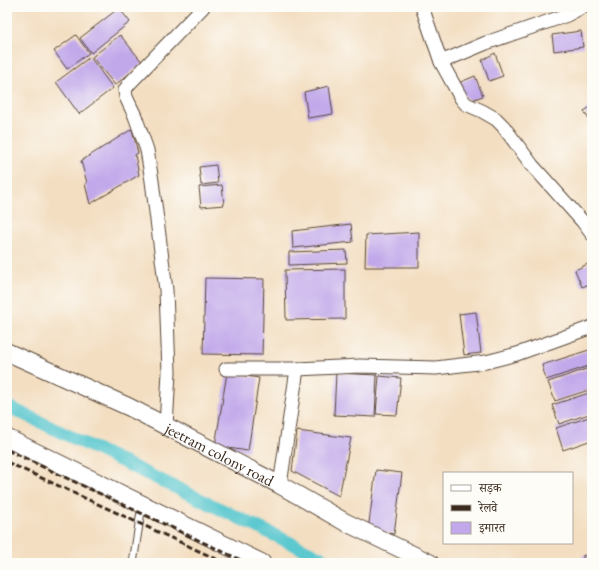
<svg xmlns="http://www.w3.org/2000/svg" width="599" height="570" font-family="'EB Garamond','Noto Serif Devanagari',serif">
<style>
.lines{fill:none;stroke-linecap:round;stroke-linejoin:round}
.canal{stroke:#5bc8cf;stroke-width:13}
.building{fill:#c1a8ea}
.service-casing{stroke:#574536;stroke-width:9}
.minor-casing{stroke:#574536;stroke-width:15}
.tertiary-casing{stroke:#574536;stroke-width:19}
.service{stroke:#fff;stroke-width:7}
.minor{stroke:#fff;stroke-width:13}
.tertiary{stroke:#fff;stroke-width:17}
.rail{stroke:#3b2a1e;stroke-width:3;stroke-dasharray:6 3;stroke-linecap:butt}
.labels{text-anchor:middle;stroke-width:3.5;stroke-linejoin:round;paint-order:stroke}
.street-label{font-size:16px;fill:#3b2a1e;stroke:#fdfcf7}
</style>
<rect width="100%" height="100%" fill="#fdfcf7"/>
<filter id="ink" filterUnits="userSpaceOnUse"><feTurbulence type="fractalNoise" baseFrequency=".025" numOctaves="2"/><feDisplacementMap in="SourceGraphic" scale="8" xChannelSelector="R" yChannelSelector="G"/><feConvolveMatrix kernelMatrix="1 2 1 2 8 2 1 2 1" color-interpolation-filters="sRGB"/></filter>
<filter id="wash" filterUnits="userSpaceOnUse"><feTurbulence type="fractalNoise" baseFrequency=".012" numOctaves="4" result="noise"/><feDisplacementMap in="SourceGraphic" scale="16" xChannelSelector="R" yChannelSelector="G"/><feGaussianBlur stdDeviation="0.9" result="paint"/><feColorMatrix in="noise" values="0 0 0 0 0 0 0 0 0 0 0 0 0 0 0 0 0 1.4 0 .05"/><feComposite in="paint" operator="in"/></filter>
<g filter="url(#wash)">
<rect width="100%" height="100%" fill="#f3dec1"/>
<g class="lines">
<!-- canal -->
<polyline class="canal" points="7,406 332,563"/>
</g>
<g id="blocks">
<!-- building -->
<g class="building">
<polygon points="119,8 130,22 91,53 80,38"/>
<polygon points="581,31 583,47 554,51 552,35"/>
<polygon points="76,35 89,53 67,69 54,51"/>
<polygon points="120,35 143,63 115,85 92,57"/>
<polygon points="495,53 503,76 489,81 482,60"/>
<polygon points="90,57 113,88 79,114 56,82"/>
<polygon points="475,76 483,96 469,101 456,84"/>
<polygon points="329,86 333,114 308,118 304,92"/>
<polygon points="592,106 592,125 584,111"/>
<polygon points="132,129 138,153 135,155 139,175 90,204 85,184 87,183 81,161"/>
<polygon points="216,165 218,183 201,185 199,167"/>
<polygon points="222,185 224,205 201,207 199,187"/>
<polygon points="592,214 592,231 584,218"/>
<polygon points="351,224 353,242 293,248 292,231"/>
<polygon points="419,232 419,267 365,267 366,235"/>
<polygon points="346,250 347,263 289,265 289,252"/>
<polygon points="592,262 592,283 582,287 575,270"/>
<polygon points="345,269 345,319 286,320 285,270"/>
<polygon points="205,278 264,279 262,355 203,354"/>
<polygon points="476,312 481,353 464,355 459,314"/>
<polygon points="589,350 592,357 592,365 546,380 542,365"/>
<polygon points="592,367 592,389 555,401 548,382"/>
<polygon points="227,373 259,378 248,451 215,446"/>
<polygon points="336,373 377,375 375,417 334,415"/>
<polygon points="379,376 401,378 397,415 376,414"/>
<polygon points="592,392 592,413 559,424 552,405"/>
<polygon points="592,416 592,440 563,450 556,428"/>
<polygon points="297,431 351,438 339,496 292,471"/>
<polygon points="376,470 402,473 394,534 368,530"/>
<polygon points="583,555 592,557 592,563 583,563"/>
</g>
</g>
</g>
<g filter="url(#ink)">
<use href="#blocks" fill-opacity="0" stroke="#574536" stroke-width="1"/>
<g class="lines">
<!-- service casing -->
<g class="service-casing">
<polyline id="service" points="133,563 142,505"/>
</g>
<!-- minor casing -->
<g class="minor-casing">
<g id="minor">
<polyline points="422,7 441,62 461,98 466,104 482,111 496,119 503,126 532,165 583,222 592,234"/>
<polyline points="441,62 486,43 567,15 582,7"/>
<polyline points="226,369 297,369 360,366 436,368 486,362 517,354 592,327"/>
<polyline points="166,427 169,372 166,290 152,181 147,150 135,116 126,97 125,90 129,84 203,7"/>
<polyline points="280,485 297,369"/>
</g>
</g>
<!-- tertiary casing -->
<g class="tertiary-casing">
<g id="tertiary">
<path id="s1" d="M7 352 129 407 280 485 345 522 430 563"/>
<polyline points="7,438 262,563"/>
</g>
</g>
<!-- service -->
<use href="#service" class="service"/>
<!-- minor -->
<use href="#minor" class="minor"/>
<!-- tertiary -->
<use href="#tertiary" class="tertiary"/>
<!-- rail -->
<g class="rail">
<polyline points="7,450 247,563"/>
<polyline points="7,462 225,563"/>
</g>
</g>
</g>
<g class="labels">
<!-- street labels -->
<g class="street-label">
<text dy="6" stroke="none"><textPath href="#s1" startOffset="236">jeetram colony road</textPath></text>
</g>
</g>
<!-- margin -->
<rect width="599" height="570" fill="none" stroke="#fdfcf7" stroke-width="24"/>
<!-- legend -->
<rect x="443" y="472" width="130" height="72" fill="#fdfcf7" stroke="#afa8a0"/>
<rect x="451" y="485" width="20" height="6" fill="#ffffff" stroke="#afa8a0"/>
<text x="479" y="492" font-size="12" fill="#3b2a1e">सड़क</text>
<rect x="451" y="505" width="20" height="6" fill="#3b2a1e" stroke="#afa8a0"/>
<text x="479" y="512" font-size="12" fill="#3b2a1e">रेलवे</text>
<rect x="451" y="522" width="20" height="12" fill="#c1a8ea" stroke="#afa8a0"/>
<text x="479" y="532" font-size="12" fill="#3b2a1e">इमारत</text>
</svg>
